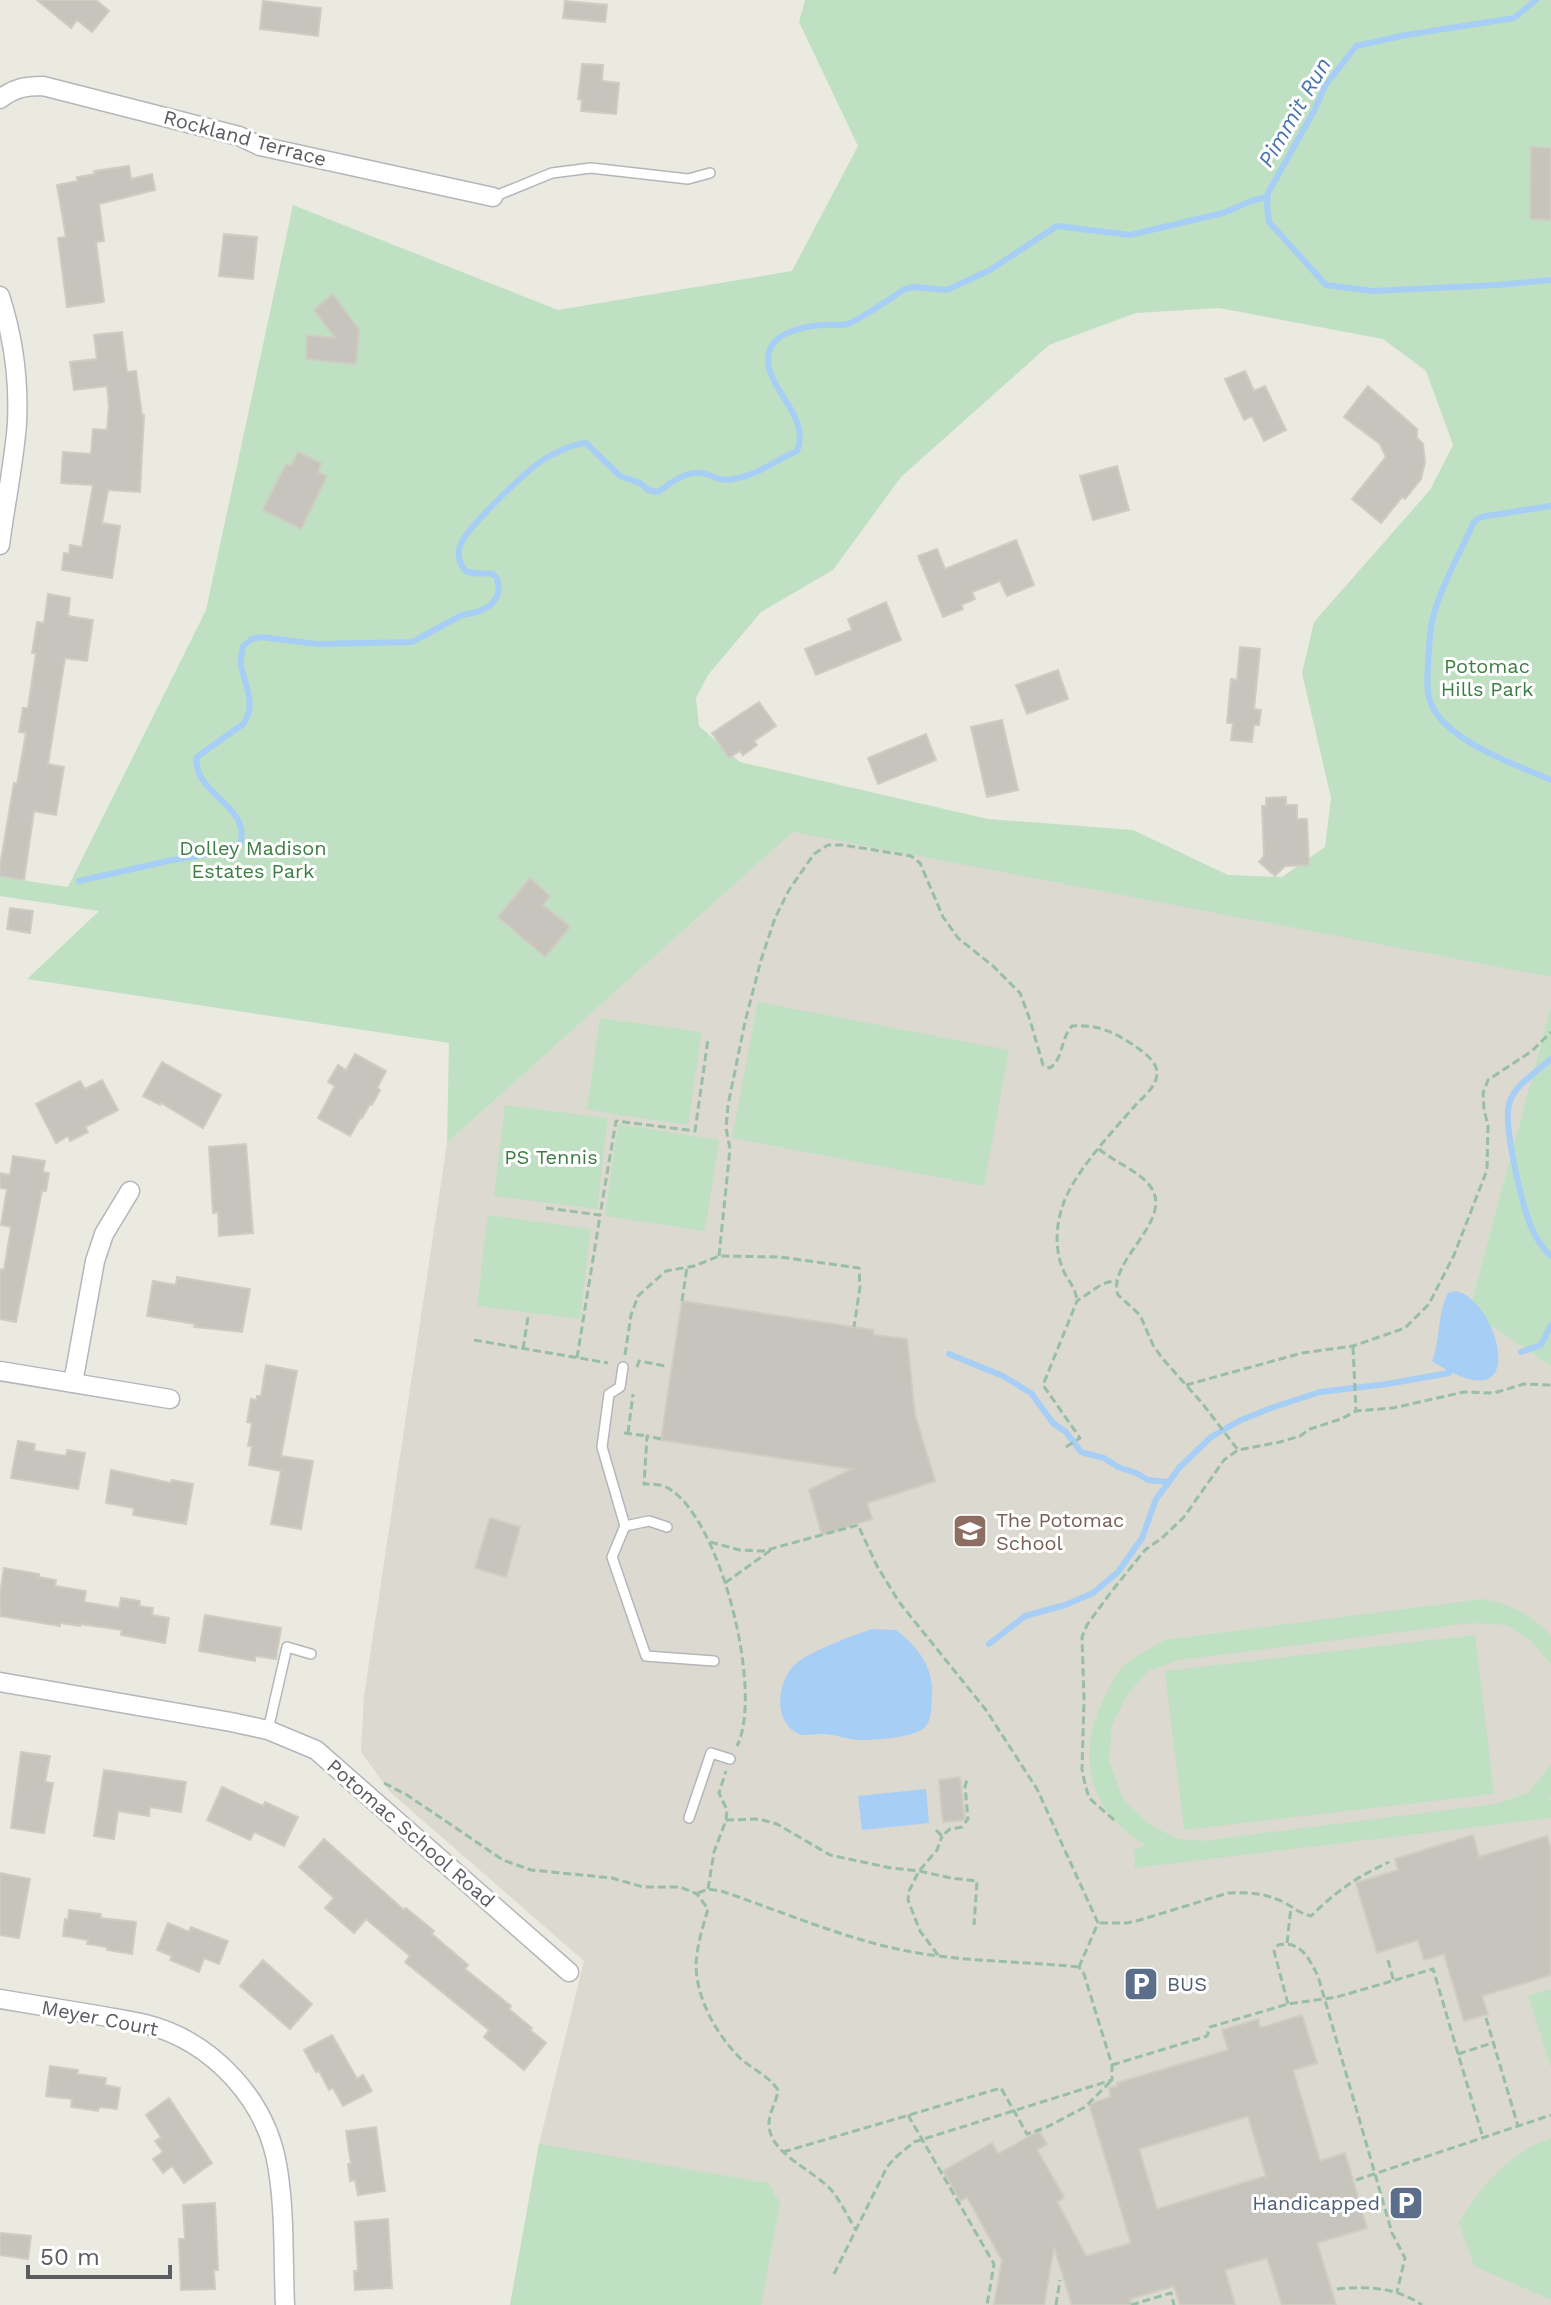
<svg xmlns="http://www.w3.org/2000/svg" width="1551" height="2305" font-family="'Work Sans',sans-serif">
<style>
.education{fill:#dbd9d0}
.green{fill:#c0e0c3;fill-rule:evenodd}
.water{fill:#a7cef5}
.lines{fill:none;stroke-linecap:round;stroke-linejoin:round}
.stream{stroke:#a7cef5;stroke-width:6}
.building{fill:#c7c4be;stroke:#cfccc1;stroke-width:2;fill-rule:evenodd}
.lane-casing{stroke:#b4b6bb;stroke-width:12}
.street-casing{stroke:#b4b6bb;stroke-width:21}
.path{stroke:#99bea6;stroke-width:3;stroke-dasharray:8 4;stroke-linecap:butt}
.lane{stroke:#fff;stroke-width:9}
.street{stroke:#fff;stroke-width:18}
.labels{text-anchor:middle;stroke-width:6;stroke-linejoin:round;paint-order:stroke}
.street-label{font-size:20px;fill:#5a5c61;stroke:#fff}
.park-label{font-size:20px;fill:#3d7d44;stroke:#fff}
.education-label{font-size:20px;fill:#785e54;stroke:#fff;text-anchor:start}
.service-label{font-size:20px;fill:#4e5e75;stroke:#fff;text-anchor:start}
.water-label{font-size:22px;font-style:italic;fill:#4b73ad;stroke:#fff}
</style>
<rect width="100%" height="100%" fill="#ebeae1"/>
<!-- education -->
<polygon class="education" points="793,832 994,859 1551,977 1551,1006 1469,1311 1551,1366 1551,2305 510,2305 539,2144 584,1961 390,1792 361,1752 364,1696 447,1143"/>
<!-- green -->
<g class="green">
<path d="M805 0H1551V977L793 832 447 1143 449 1043 27 979 99 911 0 896V877L68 887 206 610 293 205 558 310 792 271 858 146 799 22ZM1219 308 1383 339 1426 371 1453 445 1430 490 1314 622 1302 673 1331 798 1325 847 1282 877 1228 875 1133 830 988 819 740 762 699 726 696 698 708 675 761 612 833 570 901 477 1049 345 1136 313Z"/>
<polygon points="758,1002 1009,1050 984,1186 732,1138"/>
<polygon points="1551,1006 1551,1366 1469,1311"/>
<polygon points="600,1018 702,1032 688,1125 587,1110"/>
<polygon points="505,1105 608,1118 597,1209 494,1196"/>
<polygon points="618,1124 719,1140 705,1231 605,1216"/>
<polygon points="488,1215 591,1229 580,1319 477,1306"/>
<path d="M1482 1599C1509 1603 1533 1615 1551 1636V1664L1532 1642 1506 1625 1472 1623 1179 1660 1148 1671 1127 1695 1112 1725 1109 1761 1123 1799 1149 1824 1175 1838 1201 1841 1495 1804 1528 1793 1551 1765V1796L1548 1799H1551V1818L1135 1868 1134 1850 1146 1845C1089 1811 1075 1757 1104 1698 1108 1691 1111 1682 1115 1676 1126 1659 1148 1651 1164 1640Z"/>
<polygon points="1475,1635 1494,1794 1184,1830 1165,1671"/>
<polygon points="1551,1989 1551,2067 1528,1996"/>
<path d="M1551 2138V2300L1474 2266 1459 2223C1479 2187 1511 2152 1551 2138Z"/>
<polygon points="539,2144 768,2183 780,2203 761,2305 510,2305"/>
</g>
<!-- water -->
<g class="water">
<path d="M1456 1291C1498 1299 1535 1429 1432 1361 1441 1339 1437 1314 1448 1293Z"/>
<path d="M872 1629 896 1630C918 1647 934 1667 932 1697 931 1706 932 1720 925 1727 914 1738 875 1740 860 1740 847 1740 836 1734 823 1734 816 1733 806 1737 799 1734 789 1730 783 1720 781 1711 778 1694 784 1672 799 1661 814 1650 854 1635 872 1629Z"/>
<polygon points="926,1789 929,1823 862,1830 858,1796"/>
</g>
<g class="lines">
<!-- stream -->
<g class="stream">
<polyline points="1536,0 1514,18 1406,35 1356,46 1325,86 1314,111 1268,193 1267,207 1269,222 1326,285 1373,291 1497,285 1551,280"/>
<path d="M1551 506 1486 516 1479 518 1474 522C1460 553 1442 584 1433 617 1429 633 1429 650 1428 666 1427 679 1426 695 1433 708 1452 743 1516 765 1551 780"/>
<path d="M79 881 168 861 228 851 240 845C253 806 191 793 197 757L243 724C257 707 245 684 241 666 240 659 242 652 243 646L252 639 261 637 317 644 412 642 462 615 477 612 490 606 496 598 499 590 497 578 493 574C485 572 470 576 464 569 459 563 457 553 460 546 464 530 530 467 546 458 557 452 573 444 586 443L620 476 640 483 648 490 658 492C673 481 690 467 709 475 718 479 724 481 733 479 757 476 775 460 797 451 813 413 757 384 770 349 776 332 806 326 823 325 830 324 840 326 847 324 860 320 892 297 905 289L914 287 947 290 990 270 1057 226 1130 235 1223 213 1254 200 1267 197"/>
<path d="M1551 1059C1538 1071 1513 1086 1509 1104 1503 1125 1523 1211 1533 1231 1538 1241 1543 1249 1551 1256"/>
<polyline points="1521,1352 1541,1345 1551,1325"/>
<polyline points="949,1354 1003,1376 1031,1393 1053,1423 1066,1432 1081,1452 1104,1458 1118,1467 1136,1473 1148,1480 1169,1482 1179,1468 1211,1437 1239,1421 1271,1408 1320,1392 1387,1384 1449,1373"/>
<polyline points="989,1644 1025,1616 1065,1605 1093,1593 1118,1572 1142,1538 1156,1499 1169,1482"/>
</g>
</g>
<!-- building -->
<g class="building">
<polygon points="37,0 96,0 109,11 92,32 77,20 71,28"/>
<polygon points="263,1 321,8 318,36 260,29"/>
<polygon points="565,1 607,5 605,22 563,18"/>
<polygon points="582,64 603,65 602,81 619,83 616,114 581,111 582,100 578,99"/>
<polygon points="1531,147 1551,148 1551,220 1530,219"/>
<polygon points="129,166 131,179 152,174 155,190 99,204 104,241 96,242 104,302 67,307 58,238 66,237 57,185 78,181 77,177 95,174 94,171"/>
<polygon points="224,234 257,237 253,279 219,276"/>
<polygon points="333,294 359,330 356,364 306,359 307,335 335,338 314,310"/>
<polygon points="122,332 127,372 136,371 142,415 144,415 140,492 108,490 102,523 120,526 112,578 62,570 64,553 69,554 70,545 82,547 93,485 61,483 63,452 91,454 93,429 107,430 109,406 107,386 74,390 70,362 97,359 94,335"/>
<polygon points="1245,371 1254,391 1265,386 1286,430 1264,441 1252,416 1244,420 1225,379"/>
<polygon points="1368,386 1417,429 1417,438 1423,444 1425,462 1421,479 1405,499 1402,497 1381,523 1352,499 1386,457 1380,444 1344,417"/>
<polygon points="298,452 321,463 318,472 327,476 301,529 263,510 286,464 291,466"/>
<polygon points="1117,466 1129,510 1093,520 1080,476"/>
<polygon points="1016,540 1034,585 1007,596 1000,581 972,592 975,599 961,605 963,609 943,617 918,556 937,549 945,569"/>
<polygon points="48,594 70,598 68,616 93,620 87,661 65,658 48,764 64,767 56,815 34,811 24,880 0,876 0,866 14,783 17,784 26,733 19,732 23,708 28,708 36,653 32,653 37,622 44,623"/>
<polygon points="886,602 901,640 816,675 805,649 852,630 848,619"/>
<polygon points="1240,647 1260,649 1254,709 1261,710 1259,725 1254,725 1252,742 1231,740 1233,723 1227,723 1231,679 1237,680"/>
<polygon points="1058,670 1068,699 1027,714 1016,685"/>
<polygon points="759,702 776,726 754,741 757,745 743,755 740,751 729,758 712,733"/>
<polygon points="1002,720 1018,790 987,797 971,727"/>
<polygon points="926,734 936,760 878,784 868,758"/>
<polygon points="1286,797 1286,805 1297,805 1297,819 1307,819 1309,865 1285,866 1275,876 1259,862 1264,856 1262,806 1266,806 1266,798"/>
<polygon points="530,878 550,896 543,905 570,927 545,957 498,917"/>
<polygon points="10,908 33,911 30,933 7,929"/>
<polygon points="355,1054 386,1071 377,1088 380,1090 372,1105 370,1104 362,1118 361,1117 350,1136 318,1118 335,1086 328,1082 338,1065 346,1070"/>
<polygon points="162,1062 221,1095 203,1128 161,1103 160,1105 143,1096"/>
<polygon points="102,1080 118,1110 85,1127 88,1132 70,1141 68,1136 56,1143 36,1104 80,1081 85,1089"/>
<polygon points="246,1144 253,1233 219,1236 218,1212 213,1213 209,1147"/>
<polygon points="13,1156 45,1161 43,1172 49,1173 46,1191 42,1191 16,1322 0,1319 0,1269 4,1270 11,1227 1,1225 7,1189 0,1188 0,1173 10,1175"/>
<polygon points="177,1277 250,1289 242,1332 194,1327 195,1324 147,1316 153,1281 176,1285"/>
<polygon points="682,1301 873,1330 874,1335 907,1339 915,1415 935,1481 867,1503 872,1519 822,1535 809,1490 852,1469 661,1440"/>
<polygon points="266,1365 297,1371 281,1456 313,1461 301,1529 271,1524 281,1471 249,1465 252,1446 248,1446 252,1423 247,1422 251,1399 257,1400 257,1396 261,1396"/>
<polygon points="18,1441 35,1444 34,1451 66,1456 67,1450 85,1453 78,1489 11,1478"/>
<polygon points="111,1470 171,1483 172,1480 193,1484 186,1524 133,1515 134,1508 106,1503"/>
<polygon points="490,1518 520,1527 506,1577 475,1568"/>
<polygon points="4,1568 39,1574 39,1577 56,1580 55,1586 86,1591 84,1602 119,1608 121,1598 140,1601 139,1606 153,1608 152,1615 169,1618 165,1643 121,1635 122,1630 80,1624 80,1626 60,1623 60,1626 0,1616 0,1594"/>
<polygon points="205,1615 281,1628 276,1659 255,1656 255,1661 199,1651"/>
<polygon points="21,1752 50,1756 45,1782 53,1783 44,1833 11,1828"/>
<polygon points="104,1770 186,1782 181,1812 150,1807 149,1816 118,1811 114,1839 94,1836"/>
<polygon points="960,1777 965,1820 943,1822 939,1780"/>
<polygon points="222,1787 263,1806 265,1802 298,1817 284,1846 254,1832 250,1840 207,1820"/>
<polygon points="1473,1835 1479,1857 1547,1836 1551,1849 1551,1975 1482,1996 1488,2014 1464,2021 1444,1954 1424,1960 1418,1940 1377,1953 1356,1883 1398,1870 1395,1859"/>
<polygon points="324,1839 404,1910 406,1908 434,1931 432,1934 468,1965 465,1969 511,2006 509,2009 532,2028 530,2030 546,2043 524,2070 484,2037 489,2030 405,1962 410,1956 366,1919 354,1933 325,1908 334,1898 299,1867"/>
<polygon points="0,1873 30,1879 19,1938 0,1935"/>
<polygon points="69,1910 101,1914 100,1918 136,1922 132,1954 107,1950 107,1947 87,1944 88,1940 63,1936 65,1919 68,1920"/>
<polygon points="168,1923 189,1932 191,1927 228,1941 219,1964 204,1958 199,1972 170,1960 172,1956 157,1950"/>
<polygon points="263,1960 312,2004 290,2029 240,1986"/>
<path d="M1302 2015 1317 2063 1293 2070 1320 2161 1345 2153 1367 2228 1317 2243 1336 2305H1282L1267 2258 1225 2270 1235 2305H1180L1174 2286 1130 2299 1132 2305H1072L1054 2247 1044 2305H994L1002 2260 967 2197 960 2201 943 2171 992 2143 998 2154 1039 2131 1047 2144 1037 2150 1064 2197 1057 2202 1086 2256 1131 2243 1089 2104 1111 2097 1109 2088 1117 2086V2083L1228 2050 1222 2030 1258 2019 1260 2028ZM1248 2116 1266 2176 1157 2209 1139 2149Z"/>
<polygon points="332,2035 357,2079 363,2075 372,2091 343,2106 333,2088 329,2090 319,2071 316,2072 304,2050"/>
<polygon points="50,2066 78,2070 77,2074 106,2078 105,2085 120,2088 117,2109 99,2107 98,2111 71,2107 72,2099 46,2096"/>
<polygon points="169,2098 212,2163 184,2183 172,2166 163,2173 153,2159 163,2152 155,2141 161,2137 146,2115"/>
<polygon points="376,2127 385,2191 358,2195 355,2180 350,2181 348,2164 351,2164 346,2131"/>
<polygon points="215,2203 218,2270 214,2270 215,2289 181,2290 179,2239 185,2239 183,2205"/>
<polygon points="388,2219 392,2288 355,2290 354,2271 358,2271 355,2222"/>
<polygon points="0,2233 31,2236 28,2259 0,2255"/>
</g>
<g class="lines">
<!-- lane casing -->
<g class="lane-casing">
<g id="lane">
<polyline points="493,197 552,173 591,168 688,179 710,173"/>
<polyline points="623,1367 620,1387 609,1394 602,1447 625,1526 612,1557 646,1656 714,1661"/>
<polyline points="625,1526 649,1521 667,1527"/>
<polyline points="268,1730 287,1647 311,1654"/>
<polyline points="689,1818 711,1753 730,1759"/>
</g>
</g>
<!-- street casing -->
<g class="street-casing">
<g id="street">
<path d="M0 99C14 88 25 86 43 86L239 136 260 146 493 197"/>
<path d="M0 296C13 336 19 381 17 423 14 464 5 505 0 545"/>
<polyline points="0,1371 170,1399"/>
<polyline points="73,1383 95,1261 104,1234 130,1191"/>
<polyline points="0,1682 231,1722 268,1730 316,1750 569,1972"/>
<path d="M0 1999C32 2004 65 2010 97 2015 113 2018 130 2020 145 2024 213 2041 268 2101 278 2170 285 2214 283 2261 285 2305"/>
</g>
</g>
<!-- path -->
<g class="path">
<path d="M1099 1149C1114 1162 1139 1171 1150 1186 1176 1220 1106 1261 1118 1295L1140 1315 1153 1345 1162 1358 1202 1403 1238 1450"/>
<polyline points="546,1208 600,1215 616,1121 695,1131 708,1039"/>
<path d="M719 1256 730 1149 726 1128 728 1105 745 1022 761 960 775 918 789 890 814 854 828 845H843L911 856 920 863 943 917 958 938 993 966 1020 993 1030 1020 1043 1065 1050 1068C1065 1056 1059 1041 1072 1026 1097 1024 1114 1032 1135 1046 1144 1053 1157 1061 1157 1073 1157 1088 1141 1098 1133 1108 1111 1133 1071 1176 1062 1208 1055 1229 1055 1254 1065 1274 1071 1284 1076 1290 1077 1301"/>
<polyline points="682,1301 687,1267"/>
<polyline points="474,1340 608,1363"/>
<polyline points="1353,1347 1356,1411"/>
<polyline points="523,1349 528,1317"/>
<polyline points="625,1355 631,1315 638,1296 666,1271 694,1266 719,1256 780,1257 859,1268 860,1287 854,1327"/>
<polyline points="577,1358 600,1216"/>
<polyline points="637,1367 639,1361 665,1366"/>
<polyline points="1186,1385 1302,1353 1353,1346 1405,1328 1429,1304 1454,1255 1487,1170 1488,1125 1484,1110 1483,1093 1488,1080 1532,1051 1551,1032"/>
<polyline points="624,1433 647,1436"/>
<polyline points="628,1433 633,1394"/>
<path d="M661 1439 647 1436 644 1484C652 1484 662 1484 668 1488 721 1518 764 1693 737 1746"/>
<polyline points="1066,1447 1080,1438 1043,1385 1077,1301 1102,1284 1116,1280"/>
<polyline points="710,1542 740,1550 763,1551 858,1525 877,1566 899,1602 986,1710 1037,1789 1098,1923 1079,1967"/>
<polyline points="725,1583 771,1550"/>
<path d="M384 1783 407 1795 503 1860 531 1870 612 1878 643 1887H680L697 1894 708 1909C703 1926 697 1945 696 1964 696 1998 716 2034 740 2058 752 2069 769 2076 778 2090 777 2102 768 2113 769 2126 771 2155 816 2171 833 2192 842 2204 848 2217 856 2230"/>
<polyline points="726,1820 759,1819 777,1824 830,1855 891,1868 919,1871 951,1878 977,1881 974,1925"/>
<polyline points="1114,1820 1089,1798 1085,1784 1082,1769 1084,1700 1082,1637 1087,1625 1111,1592 1145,1550 1162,1538 1184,1517 1224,1460 1238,1450 1280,1442 1300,1436 1310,1429 1341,1419 1356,1411 1393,1408 1464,1392 1494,1393 1524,1384 1551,1385"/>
<polyline points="936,1830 942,1836 950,1829 962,1827 968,1819 965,1786 968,1777"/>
<polyline points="708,1889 714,1852 726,1820 727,1810 719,1793 726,1771"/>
<path d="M698 1893 708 1889 721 1891C781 1911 839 1937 902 1950 959 1962 1020 1961 1079 1967"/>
<path d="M1100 1923H1127L1140 1920 1228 1893C1246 1892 1264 1893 1281 1901 1292 1906 1300 1914 1311 1916 1338 1890 1355 1878 1389 1862"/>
<polyline points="1287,1943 1291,1907"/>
<polyline points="938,1955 920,1931 908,1900 909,1891 919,1871 937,1850 942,1836"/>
<polyline points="1388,1960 1394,1982"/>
<path d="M1288 2004 1274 1951 1278 1945C1301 1940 1309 1959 1318 1976L1392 2233 1405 2258 1397 2292"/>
<polyline points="1486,2018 1518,2126"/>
<polyline points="1458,2054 1492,2043"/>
<polyline points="1112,2065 1207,2036 1210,2027 1288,2004 1337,1997 1433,1969 1483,2138"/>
<polyline points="908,2115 994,2264 987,2305"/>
<polyline points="783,2152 1001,2088 1027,2134 1047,2127 1085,2107 1111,2081"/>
<polyline points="1356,2180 1551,2115"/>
<polyline points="834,2274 887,2167 896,2157 914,2142 1112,2080 1112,2065 1084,1974 1079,1967"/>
<path d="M1337 2289C1367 2286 1396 2287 1422 2305"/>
<polyline points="1056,2305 1060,2280"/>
<polyline points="1131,2305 1171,2293 1174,2305"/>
</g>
<!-- lane -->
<use href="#lane" class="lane"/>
<!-- street -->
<use href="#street" class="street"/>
</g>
<!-- icons -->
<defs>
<g id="school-square" transform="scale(1.8)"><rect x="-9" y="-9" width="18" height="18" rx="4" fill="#8d6e63" stroke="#fff"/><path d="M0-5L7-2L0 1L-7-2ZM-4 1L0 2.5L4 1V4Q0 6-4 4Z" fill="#fff"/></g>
<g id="parking-square" transform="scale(1.8)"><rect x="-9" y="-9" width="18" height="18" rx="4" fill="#5c6f8a" stroke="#fff"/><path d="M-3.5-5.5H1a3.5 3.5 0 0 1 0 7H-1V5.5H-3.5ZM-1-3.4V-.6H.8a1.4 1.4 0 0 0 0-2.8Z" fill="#fff"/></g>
</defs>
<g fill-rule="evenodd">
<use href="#school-square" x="970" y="1531"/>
<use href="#parking-square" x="1141" y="1984"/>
<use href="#parking-square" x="1406" y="2203"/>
</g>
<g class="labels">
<!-- street labels -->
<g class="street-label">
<text transform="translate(245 138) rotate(15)" y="7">Rockland Terrace</text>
<text transform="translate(411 1833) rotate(41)" y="7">Potomac School Road</text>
<text transform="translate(100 2018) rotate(11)" y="7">Meyer Court</text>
</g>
<!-- park labels -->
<g class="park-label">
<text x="1487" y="673">Potomac<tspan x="1487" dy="23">Hills Park</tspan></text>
<text x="253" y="855">Dolley Madison<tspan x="253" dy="23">Estates Park</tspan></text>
<text x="551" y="1164">PS Tennis</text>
</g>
<!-- education labels -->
<g class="education-label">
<text x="996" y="1527">The Potomac<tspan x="996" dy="23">School</tspan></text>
</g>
<!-- service labels -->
<g class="service-label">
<text x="1167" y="1991">BUS</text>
<text x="1380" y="2210" text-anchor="end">Handicapped</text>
</g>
<!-- water labels -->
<g class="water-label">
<text transform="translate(1294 112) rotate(-60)" y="8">Pimmit Run</text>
</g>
</g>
<!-- scale -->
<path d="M28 2265v12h142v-12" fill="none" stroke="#5a5c61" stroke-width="4"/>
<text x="40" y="2265" font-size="24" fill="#5a5c61" stroke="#ffffff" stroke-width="6" paint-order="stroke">50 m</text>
</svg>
